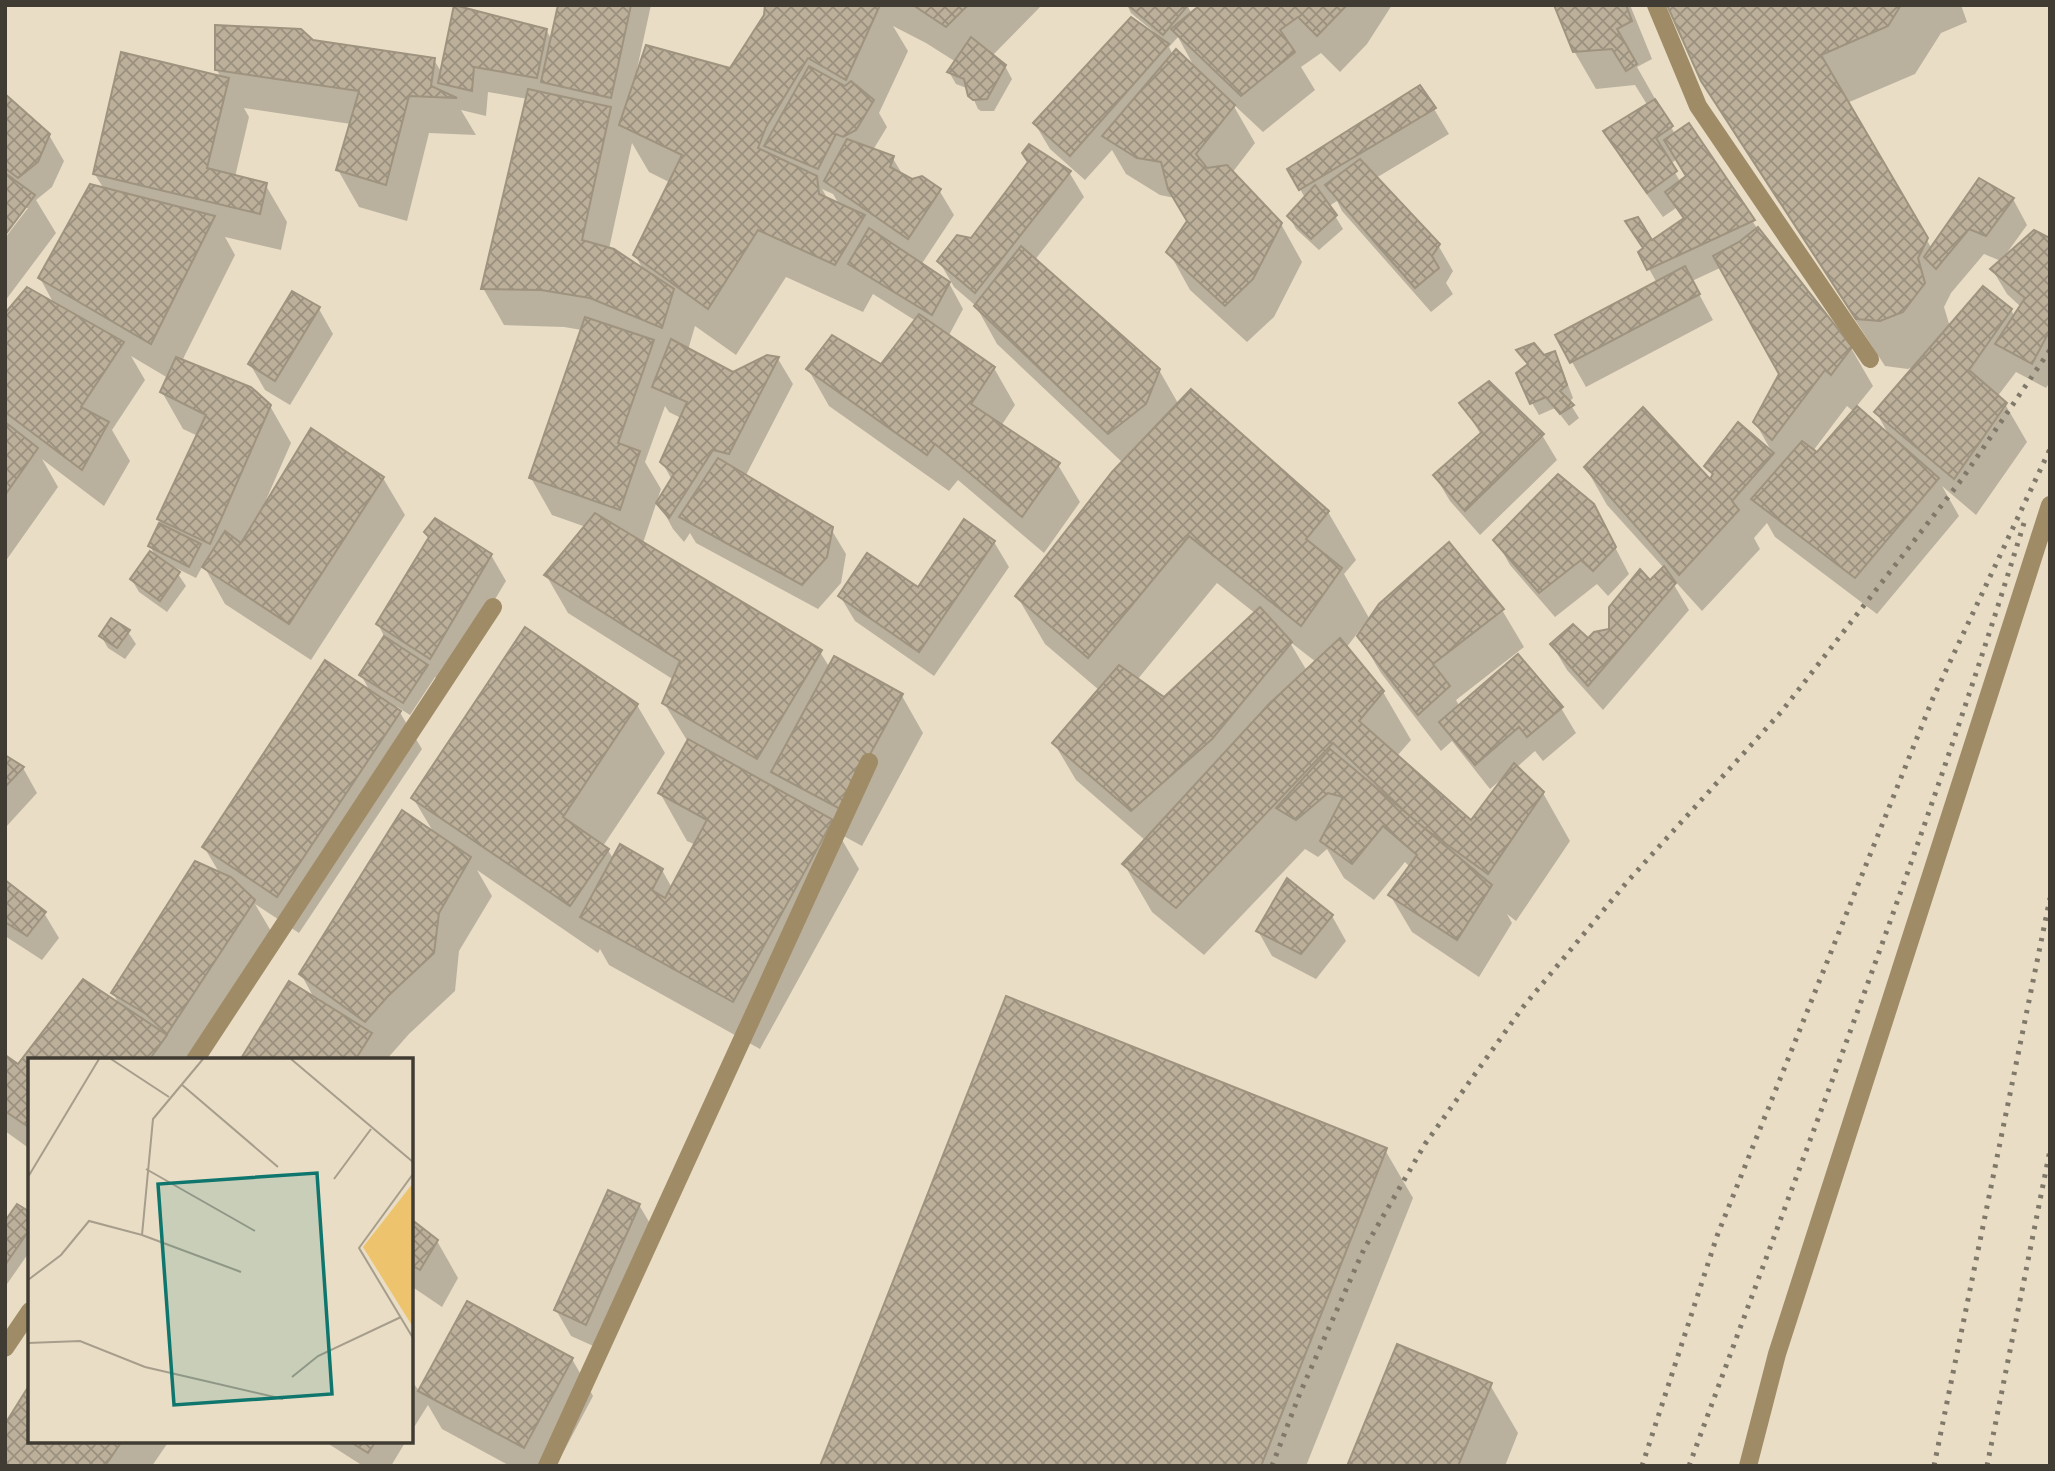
<svg xmlns="http://www.w3.org/2000/svg" width="2055" height="1471" font-family="'Source Sans 3',sans-serif">
<style>
.shadow{fill:#0003;fill-rule:evenodd}
.building{fill:url(#building-cross-hatch);stroke:#9e937e;stroke-width:2}
.lines{fill:none;stroke-linecap:round;stroke-linejoin:round}
.minor{stroke:#9f8c67;stroke-width:18}
.rail{stroke:#80796a;stroke-width:5;stroke-dasharray:3.5 7;stroke-linecap:butt}
.inset-road{fill:none;stroke:#a69d8b;stroke-width:2}
.view{fill:#0f766e;fill-opacity:0.15;stroke:#0f766e;stroke-width:3.5}
.inset-edge{fill:none;stroke:#413c33;stroke-width:3.5}
</style>
<defs>
<pattern id="building-cross-hatch" width="8" height="8" patternUnits="userSpaceOnUse" patternTransform="scale(1.75)"><rect width="8" height="8" fill="#bcb09a"/><path d="M0 0l8 8M0 8l8-8" fill="none" stroke="#9a907e"/></pattern>
</defs>
<rect width="100%" height="100%" fill="#e9ddc6"/>
<!-- shadow -->
<g class="shadow">
<path d="M560 5H651L637 69 731 70 766 16 767 5H1042L992 56 1005 66 1012 79 994 111H981L978 109 969 89 956 84 949 72 956 62 926 43 893 26 908 51 879 113 887 127 873 150 892 157 904 177 939 190 954 215 921 265 949 283 963 309 948 337 994 368 1015 405 1001 426 1058 465 1080 502 1044 553 958 480 949 491 829 406 808 369 882 367 916 321 873 294 863 312 786 277 736 355 695 326 688 350 733 374 767 356 778 359 793 384 745 477 831 529 846 554 841 583 818 609 696 543 690 533 684 542 673 529 659 503 672 480 662 462 681 418 669 412 665 406 645 462 661 489 643 543 820 652 830 668 902 696 923 733 862 846 838 833 859 869 760 1049 609 965 600 949 598 953 477 870 492 896 459 951 455 991 409 1034 386 1060H242L315 1000 301 974 434 833 413 798 637 705 665 753 603 846 608 850 614 860 662 870 672 888 696 845 687 841 660 793 688 742 664 703 674 680 568 613 546 575 586 527 552 515 531 478 582 330 564 327 504 325 483 288 528 99 488 92 486 116 461 110 476 135 429 133 407 221 359 207 338 170 351 124 244 108 249 117 235 177 265 184 287 222 281 250 225 237 235 255 182 361 270 406 291 443 266 500 383 478 405 515 311 660 225 604 205 568 202 567 196 578 170 565 169 567 178 574 186 586 167 612 139 592 132 580 156 557 150 546 161 524 158 519 198 436 183 429 162 392 168 378 131 356 145 380 112 430 130 461 104 506 42 459 58 487 5 562V316L54 304 40 278 104 189 94 173 221 78 217 70 312 42 434 60 442 73 546 30 552 40ZM632 143 649 172 671 183 635 255 644 271 609 249ZM822 189 833 194 840 206 829 201Z"/>
<path d="M1127 5H1187L1192 14 1202 5H1392L1367 44 1340 72 1321 53 1301 67 1315 90 1263 132 1232 103 1255 143 1232 173 1281 224 1302 262 1274 317 1247 342 1190 290 1169 252 1189 222 1175 198 1160 195 1126 174 1112 150 1085 180 1050 149 1035 124 1154 32 1131 13ZM1178 37 1196 70 1173 55 1169 47Z"/>
<path d="M1556 5H1630L1652 59 1637 67 1675 134 1688 125 1761 234 1851 348 1873 386 1856 407 1890 437 1876 412 1917 365 1908 369 1885 366 1731 129 1703 80 1669 5H1961L1967 22 1941 33 1915 74 1847 103 1932 249 2013 199 2027 225 2004 257 2005 258 2050 240V382L2046 388 2016 372 1997 397 2005 404 2027 442 1976 515 1942 486 1959 516 1877 614 1775 537 1767 523 1754 538 1760 549 1702 611 1673 579 1671 580 1689 610 1603 710 1567 670 1552 645 1588 641 1610 631 1649 583 1664 568 1607 505 1586 468 1710 482 1713 477 1707 466 1739 425 1773 454 1755 422 1781 374 1722 267 1692 281 1713 320 1586 387 1572 362 1657 283 1640 253 1644 249 1628 222 1651 242 1684 221 1676 208 1663 217 1620 157 1606 131 1648 106 1635 85 1596 89 1574 51ZM1677 159 1688 178 1681 183 1670 164ZM1984 254 2001 261 1992 269 2007 294 2021 307 2015 317 2011 310 1950 327 1944 307 1951 293ZM1847 406 1854 412 1818 454 1813 451Z"/>
<polygon points="5,96 49,135 64,161 52,187 36,200 56,233 5,301 5,238 28,208 24,208 5,232"/>
<polygon points="1434,109 1449,134 1376,178 1438,245 1453,271 1446,283 1453,294 1431,312 1342,211 1337,201 1329,206 1343,229 1319,250 1296,229 1289,216 1305,198 1289,169"/>
<path d="M1069 172 1084 197 1034 261 1159 370 1179 405 1191 392 1328 512 1356 560 1344 574 1369 618 1346 648 1383 692 1411 740 1397 756 1472 823 1503 778 1490 789 1452 741 1441 751 1381 673 1359 636 1502 610 1524 647 1456 700 1460 707 1561 708 1576 733 1543 761 1535 751 1516 768 1543 793 1570 841 1516 921 1507 914 1512 923 1479 977 1412 932 1390 895 1410 867 1405 862 1374 900 1344 878 1327 849 1318 857 1305 849 1204 955 1152 912 1124 864 1146 841 1076 780 1054 743 1099 690 1045 644 1017 596 1123 463 997 344 976 306 954 287 939 261ZM1217 583 1256 614 1164 699 1137 680ZM1289 641 1316 662 1307 671Z"/>
<polygon points="319,309 333,334 290,405 265,390 250,364"/>
<polygon points="1519,351 1543,358 1554,354 1561,366 1573,398 1569,402 1579,418 1569,426 1555,408 1539,415 1532,403 1528,366"/>
<polygon points="1462,403 1542,435 1557,460 1480,535 1450,501 1435,476 1481,435"/>
<polygon points="1593,505 1629,574 1608,596 1597,584 1555,617 1510,565 1496,540"/>
<polygon points="426,533 491,555 506,581 444,684 435,677 410,715 396,706 422,749 299,933 255,904 275,938 196,1060 30,1060 30,1149 5,1131 5,1057 18,1066 120,1006 113,993 220,874 204,847 371,693 361,675 385,638 378,624 430,539"/>
<polygon points="994,542 1009,567 934,676 855,621 840,596 919,590"/>
<polygon points="128,632 136,644 125,659 108,648 101,636"/>
<polygon points="5,757 23,768 37,793 5,828"/>
<polygon points="5,882 44,913 59,938 42,960 5,936"/>
<polygon points="1332,916 1346,941 1316,979 1272,956 1258,931"/>
<polygon points="1385,1150 1413,1198 1306,1466 822,1466"/>
<polygon points="639,1205 654,1230 600,1349 571,1336 556,1310"/>
<polygon points="30,1214 30,1251 5,1287 5,1224"/>
<polygon points="411,1221 437,1241 458,1278 442,1307 411,1286"/>
<polygon points="468,1303 572,1359 593,1396 556,1466 510,1466 442,1429 428,1405 411,1432 411,1380 420,1392"/>
<polygon points="1490,1385 1518,1433 1505,1466 1349,1466"/>
<polygon points="30,1441 169,1441 152,1466 5,1466"/>
<polygon points="324,1441 406,1441 391,1466 359,1466 360,1464"/>
</g>
<!-- building -->
<g class="building">
<polygon points="454,5 547,29 537,78 474,67 472,91 438,83"/>
<polygon points="558,5 631,5 611,98 541,82"/>
<polygon points="765,5 880,5 846,80 808,58 766,127 758,148 817,176 819,194 865,215 835,265 758,230 708,309 633,255 682,155 619,125 646,45 730,68 764,15"/>
<polygon points="913,5 968,5 946,27"/>
<polygon points="1128,5 1188,5 1163,35"/>
<polygon points="1200,5 1347,5 1317,36 1298,17 1280,30 1295,52 1241,96 1171,29"/>
<polygon points="1554,5 1626,5 1632,21 1617,29 1637,64 1626,71 1612,49 1573,52"/>
<polygon points="1667,5 1901,5 1888,26 1821,55 1928,238 1918,258 1925,283 1903,312 1880,321 1856,319 1701,81"/>
<polygon points="1131,17 1169,44 1070,156 1033,123"/>
<polygon points="215,25 301,29 313,40 435,58 431,86 457,98 409,96 386,185 336,170 359,91 215,70"/>
<polygon points="971,37 1006,65 987,99 973,100 968,96 964,79 947,72"/>
<polygon points="1176,49 1235,105 1196,154 1207,168 1227,165 1282,223 1253,279 1225,306 1166,252 1187,221 1168,189 1161,162 1137,158 1102,136"/>
<polygon points="121,52 229,78 207,168 267,183 260,214 93,174"/>
<polygon points="809,66 845,86 851,81 874,100 856,130 843,137 836,134 818,169 764,146"/>
<polygon points="1420,85 1436,108 1299,190 1287,169"/>
<polygon points="528,89 611,107 582,240 614,249 674,289 662,328 590,298 541,290 481,289"/>
<polygon points="5,94 50,134 38,162 18,178 5,168"/>
<polygon points="1655,99 1673,126 1656,138 1677,171 1647,193 1603,131"/>
<polygon points="1689,123 1755,220 1647,270 1638,252 1643,248 1625,221 1638,217 1652,240 1684,218 1665,192 1686,176 1664,140"/>
<polygon points="847,139 894,156 890,167 912,179 922,176 941,189 908,239 824,181"/>
<polygon points="1029,144 1071,171 975,293 937,261 957,235 971,238 1028,162 1022,153"/>
<polygon points="1360,159 1440,244 1432,256 1439,268 1415,288 1325,185"/>
<polygon points="5,173 35,195 5,235"/>
<polygon points="1979,178 2014,198 1986,236 1969,229 1936,269 1924,257"/>
<polygon points="90,184 215,216 151,344 38,278"/>
<polygon points="1315,185 1337,215 1311,239 1287,216"/>
<polygon points="1758,227 1852,347 1831,375 1825,370 1772,440 1753,422 1779,374 1713,256 1739,242"/>
<polygon points="869,228 950,282 932,315 848,264"/>
<polygon points="2034,230 2050,238 2050,330 2032,364 1995,344 2025,298 1990,269"/>
<polygon points="1021,246 1160,369 1146,404 1108,434 974,306"/>
<polygon points="1685,266 1700,294 1570,363 1555,335"/>
<polygon points="1983,286 2012,309 1969,370 2007,403 1954,479 1874,412"/>
<polygon points="27,287 124,342 81,407 109,422 82,470 5,412 5,313"/>
<polygon points="292,291 320,307 275,381 248,364"/>
<polygon points="919,314 995,367 971,404 1060,463 1022,517 935,444 927,455 806,369 832,335 881,364"/>
<polygon points="585,317 654,340 618,443 640,451 620,510 529,478"/>
<polygon points="671,339 733,372 767,355 779,357 729,454 713,450 669,518 656,503 674,474 660,462 687,402 652,387"/>
<polygon points="1534,343 1544,355 1555,351 1567,385 1560,391 1574,405 1560,414 1546,397 1530,404 1516,373 1528,364 1516,350"/>
<polygon points="176,357 251,387 271,405 210,544 157,519 206,415 160,392"/>
<polygon points="1489,381 1544,434 1465,511 1433,475 1482,432 1459,403"/>
<polygon points="1191,389 1329,511 1306,539 1342,568 1301,626 1189,536 1088,658 1015,596 1112,472"/>
<polygon points="1857,406 1939,478 1855,578 1751,499 1802,441 1817,452"/>
<polygon points="1643,407 1710,479 1713,474 1704,466 1738,422 1774,453 1732,501 1739,510 1679,575 1584,467"/>
<polygon points="5,422 38,448 5,495"/>
<polygon points="311,428 384,477 289,624 202,567 225,531 241,543"/>
<polygon points="718,458 833,527 827,557 802,585 679,517"/>
<polygon points="1558,474 1594,504 1616,547 1593,571 1581,560 1539,593 1493,540"/>
<polygon points="595,513 822,650 757,759 662,703 680,661 544,575"/>
<polygon points="435,518 492,554 430,659 376,624 429,537 424,532"/>
<polygon points="964,519 995,541 919,652 838,596 867,553 918,587"/>
<polygon points="159,523 201,544 189,567 148,546"/>
<polygon points="1449,542 1504,609 1433,664 1450,686 1418,715 1357,636 1379,604"/>
<polygon points="150,551 180,572 160,601 130,579"/>
<polygon points="1664,566 1676,583 1588,686 1550,644 1573,624 1588,638 1594,632 1609,629 1609,607 1640,569 1650,580"/>
<polygon points="1260,607 1292,642 1212,739 1131,811 1052,743 1119,665 1164,697"/>
<polygon points="111,618 130,630 117,648 99,636"/>
<polygon points="525,627 638,704 563,817 609,849 570,906 411,798"/>
<polygon points="384,636 428,665 403,703 359,675"/>
<polygon points="1340,638 1384,691 1359,721 1471,820 1514,763 1544,792 1488,874 1417,823 1333,743 1176,908 1122,864 1270,703"/>
<polygon points="1518,654 1563,707 1527,737 1519,727 1475,765 1439,722"/>
<polygon points="834,656 903,694 840,809 771,772"/>
<polygon points="325,660 401,711 277,897 202,847"/>
<polygon points="688,739 833,820 733,1002 580,917 620,844 663,869 652,890 665,898 707,820 658,793"/>
<polygon points="1330,749 1492,885 1457,940 1388,895 1417,855 1383,826 1352,864 1320,841 1343,797 1328,793 1296,820 1276,808"/>
<polygon points="5,755 24,767 5,787"/>
<polygon points="402,810 471,857 439,913 434,953 388,996 365,1022 299,974"/>
<polygon points="195,861 231,877 255,900 167,1034 146,1014 111,993"/>
<polygon points="1287,878 1333,915 1301,954 1256,931"/>
<polygon points="5,880 46,912 27,936 5,922"/>
<polygon points="83,979 167,1035 149,1060 30,1060 30,1128 5,1111 5,1055 18,1064"/>
<polygon points="289,981 372,1033 355,1060 240,1060"/>
<polygon points="1006,996 1387,1148 1261,1466 820,1466"/>
<polygon points="608,1190 640,1204 586,1325 554,1310"/>
<polygon points="17,1204 30,1212 30,1229 5,1265 5,1221"/>
<polygon points="411,1219 438,1240 420,1270 411,1265"/>
<polygon points="467,1301 573,1358 524,1448 418,1391"/>
<polygon points="1397,1344 1492,1383 1458,1466 1347,1466"/>
<polygon points="30,1384 30,1441 122,1441 105,1466 5,1466 5,1424"/>
<polygon points="349,1441 376,1441 368,1453"/>
</g>
<g class="lines">
<!-- minor -->
<g class="minor">
<polyline points="1656,5 1698,106 1870,359"/>
<polyline points="195,1060 493,607"/>
<polyline points="5,1348 30,1311"/>
<polyline points="547,1466 869,762"/>
<polyline points="1748,1466 1777,1354 2050,505"/>
</g>
<!-- rail -->
<g class="rail">
<polyline points="1272,1466 1300,1393 1364,1249 1425,1144 1523,1007 1627,882 1782,711 1962,479 2050,350"/>
<polyline points="1642,1466 1717,1236 1933,698 2050,449"/>
<path d="M1689 1466C1804 1153 1926 842 2024 523"/>
<polyline points="1934,1466 2050,898"/>
<polyline points="1987,1466 2050,1150"/>
</g>
</g>
<!-- overview -->
<g transform="translate(28 1058)">
<rect width="385" height="385" fill="#e9ddc6"/>
<path d="M385 125V269L335 189Z" fill="#eec36e"/>
<path class="inset-road" d="M83 1 141 39M263 1 385 104M153 26 250 109M118 111 227 173M385 116 331 190 385 280M0 119 71 1M306 121 343 71M114 177 213 214M0 222 33 197 61 163 114 177 125 61 175 1M0 285 52 283 117 309 255 341M264 319 290 298 373 259"/>
<path class="view" d="M289 115 304 336 146 347 130 126Z"/>
<rect width="385" height="385" class="inset-edge"/>
</g>
<!-- border -->
<rect width="2055" height="1471" fill="none" stroke="#413c33" stroke-width="14"/>
</svg>
